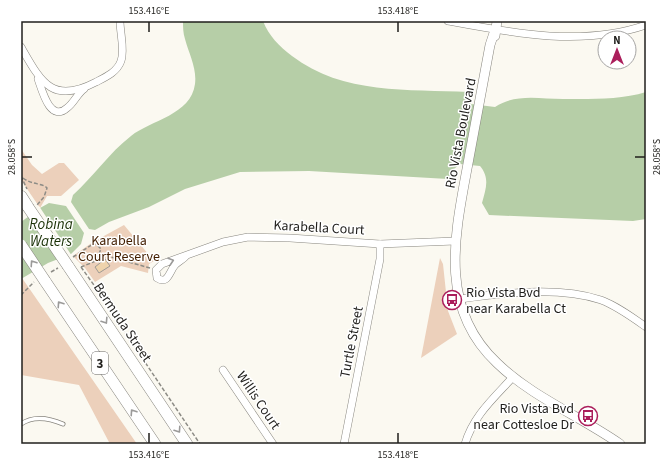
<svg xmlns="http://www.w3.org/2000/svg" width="667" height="465" font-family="'Source Sans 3',sans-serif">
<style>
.green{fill:#ecd0bb}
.water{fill:#b6cea7}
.pier{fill:#fbf9f1}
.building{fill:#efd3ac;stroke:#9f9a94}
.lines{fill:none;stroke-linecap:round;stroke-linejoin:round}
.service-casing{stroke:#88867f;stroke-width:5}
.minor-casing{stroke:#88867f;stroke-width:8}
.tertiary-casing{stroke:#88867f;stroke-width:10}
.primary-casing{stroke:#88867f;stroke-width:12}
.path{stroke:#8d8c86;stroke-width:1.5;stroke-dasharray:4 2;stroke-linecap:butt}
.service{stroke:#fff;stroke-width:3.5}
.minor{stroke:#fff;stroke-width:7}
.tertiary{stroke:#fff;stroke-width:9}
.primary{stroke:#fff;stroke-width:11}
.primary-bridge-casing{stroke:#88867f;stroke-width:12;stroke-linecap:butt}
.primary-bridge{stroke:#fff;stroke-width:11}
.oneway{stroke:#9b9a99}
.ticks{fill:none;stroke:#201f1c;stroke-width:1.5}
.labels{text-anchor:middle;stroke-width:3;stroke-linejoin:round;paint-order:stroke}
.shield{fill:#fff;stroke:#636260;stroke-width:1}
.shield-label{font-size:13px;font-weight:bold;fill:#201f1c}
.street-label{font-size:14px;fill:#201f1c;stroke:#fff}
.park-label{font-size:14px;fill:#421e00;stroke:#fff}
.poi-label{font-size:14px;fill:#201f1c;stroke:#fff;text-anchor:start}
.water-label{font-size:15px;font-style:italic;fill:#1a3106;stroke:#fff}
.neatline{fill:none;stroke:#201f1c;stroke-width:1.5}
.ticks-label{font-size:10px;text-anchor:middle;fill:#201f1c}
</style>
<rect width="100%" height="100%" fill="#fbf9f1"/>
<!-- green -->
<g class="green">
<polygon points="21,149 32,165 42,174 59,163 64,163 79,180 61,196 47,196 40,208 21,180"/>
<polygon points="124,225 154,261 149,264 148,273 121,266 95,282 85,268 73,256 93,242"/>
<polygon points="440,258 443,264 448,311 457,334 421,358"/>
<polygon points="22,278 137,444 110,444 79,385 21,375"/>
</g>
<!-- water -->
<g class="water">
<path d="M183 21H263C269 36 279 46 292 56 343 95 408 89 469 92L471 104 495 107C517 93 539 99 563 99 590 99 620 100 646 92V219L633 221 489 215 482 203C486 188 490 178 480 166L460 164 454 169 448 179 309 171 240 172 185 189 149 207 109 222 95 230 89 229 71 202 73 195C93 177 109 153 131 136 151 120 191 115 195 84 197 68 189 54 185 39 183 33 183 27 183 21Z"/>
<polygon points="49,203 66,206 84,233 81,244 71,254 48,263 21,279 21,222 40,208"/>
</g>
<!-- pier -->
<polygon class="pier" points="39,206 72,256 58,261 27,215"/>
<!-- building -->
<polygon class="building" points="105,259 110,266 99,273 95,267"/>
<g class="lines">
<!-- service casing -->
<g class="service-casing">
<path id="service" d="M21 424C34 415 49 418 63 424"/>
</g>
<!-- minor casing -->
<g class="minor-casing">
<g id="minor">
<path d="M448 21C512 33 582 47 646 25"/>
<path d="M21 47C41 82 52 105 96 82 106 77 117 72 121 61 125 50 120 33 120 21"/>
<path d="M38 79C42 90 50 123 67 108 74 103 77 94 84 89"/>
<path d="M185 257C182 260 178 262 175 265 169 272 168 285 157 278L156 270 162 264 223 242 248 237 290 238 380 244 455 241"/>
<path d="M460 299C503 293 558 286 601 300 617 306 632 317 646 327"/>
<polyline points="223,370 273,444"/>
<polyline points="344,444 380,259 380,244"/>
<path d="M465 444C473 416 494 398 513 377"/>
</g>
</g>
<!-- tertiary casing -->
<g class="tertiary-casing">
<g id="tertiary">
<path d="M495 30 490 45C483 83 476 121 469 158 456 230 436 306 497 363 532 397 580 416 620 444"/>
<polyline points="495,36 497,21"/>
</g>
</g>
<!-- primary casing -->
<g class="primary-casing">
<g id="primary">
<polyline points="21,196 28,207"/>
<polyline points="68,266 187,444"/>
<polyline points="45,281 155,444"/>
</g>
</g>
<!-- path -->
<g class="path">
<polyline points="21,176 27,189"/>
<path d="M23 178C32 185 43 183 47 188L44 197 37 205"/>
<polyline points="100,254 150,268"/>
<polyline points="73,257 93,244 95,243 101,249 96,261 81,267"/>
<polyline points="81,267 96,288 110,300 119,323"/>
<polyline points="51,272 58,268"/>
<polyline points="21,295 34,282"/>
<polyline points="122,328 200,444"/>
</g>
<!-- service -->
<use href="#service" class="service"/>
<!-- minor -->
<use href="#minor" class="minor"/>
<!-- tertiary -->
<use href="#tertiary" class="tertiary"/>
<!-- primary -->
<use href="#primary" class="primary"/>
<!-- primary-bridge casing -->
<g class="primary-bridge-casing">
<g id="primary-bridge">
<polyline points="28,207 68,266"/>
<polyline points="21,245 45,281"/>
</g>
</g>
<!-- primary-bridge -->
<use href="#primary-bridge" class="primary-bridge"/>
</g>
<!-- one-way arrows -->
<defs><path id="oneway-chevron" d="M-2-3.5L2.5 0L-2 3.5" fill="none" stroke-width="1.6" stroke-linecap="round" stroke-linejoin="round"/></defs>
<g class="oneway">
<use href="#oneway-chevron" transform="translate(171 261) rotate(-18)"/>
<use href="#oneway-chevron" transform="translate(33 263) rotate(-124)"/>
<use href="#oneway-chevron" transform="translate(60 304) rotate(-124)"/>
<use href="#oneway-chevron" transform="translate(105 321) rotate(57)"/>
<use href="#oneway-chevron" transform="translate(133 412) rotate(-124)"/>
<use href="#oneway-chevron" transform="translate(178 430) rotate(56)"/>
</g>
<!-- ticks -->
<path class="ticks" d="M149 22V32M398 22V32M22 157H32M635 157H645M149 433V443M398 433V443"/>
<!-- icons -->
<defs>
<g id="bus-ring" transform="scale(1)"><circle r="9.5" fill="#fff" stroke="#ab1e5b" stroke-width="1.5"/><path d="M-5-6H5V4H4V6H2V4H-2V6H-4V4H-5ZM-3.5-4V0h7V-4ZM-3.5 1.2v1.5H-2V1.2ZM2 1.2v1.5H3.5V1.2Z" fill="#ab1e5b"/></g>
</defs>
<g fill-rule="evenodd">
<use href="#bus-ring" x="452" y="300"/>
<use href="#bus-ring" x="588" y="416"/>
</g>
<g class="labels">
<!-- shield labels -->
<rect class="shield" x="92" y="352" width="16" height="22" rx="3"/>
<g class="shield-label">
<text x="100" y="368">3</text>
</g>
<!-- street labels -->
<g class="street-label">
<text transform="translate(460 133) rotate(-79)" y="5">Rio Vista Boulevard</text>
<text transform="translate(319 227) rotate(3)" y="5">Karabella Court</text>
<text transform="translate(123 322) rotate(56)" y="5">Bermuda Street</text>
<text transform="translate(351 342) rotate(-79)" y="5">Turtle Street</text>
<text transform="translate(259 400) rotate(56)" y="5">Willis Court</text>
</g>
<!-- park labels -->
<g class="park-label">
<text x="119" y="245">Karabella<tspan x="119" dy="16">Court Reserve</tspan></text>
</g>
<!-- poi labels -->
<g class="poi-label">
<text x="466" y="297">Rio Vista Bvd<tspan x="466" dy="16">near Karabella Ct</tspan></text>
<text x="574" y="413" text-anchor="end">Rio Vista Bvd<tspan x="574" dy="16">near Cottesloe Dr</tspan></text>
</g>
<!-- water labels -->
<g class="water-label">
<text x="51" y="229">Robina<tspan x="51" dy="17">Waters</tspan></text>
</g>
</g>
<!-- border -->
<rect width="667" height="465" fill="none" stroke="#ffffff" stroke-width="44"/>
<!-- north arrow -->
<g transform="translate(617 50)"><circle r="19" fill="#ffffff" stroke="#a6a5a4"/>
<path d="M0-3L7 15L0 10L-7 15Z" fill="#ab1e5b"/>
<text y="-6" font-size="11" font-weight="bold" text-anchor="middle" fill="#201f1c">N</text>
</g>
<rect x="22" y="22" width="623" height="421" class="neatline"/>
<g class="ticks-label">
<text x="149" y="14">153.416°E</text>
<text x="398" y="14">153.418°E</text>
<text transform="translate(11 157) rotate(-90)" y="4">28.058°S</text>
<text transform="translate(656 157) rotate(-90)" y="4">28.058°S</text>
<text x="149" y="458">153.416°E</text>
<text x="398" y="458">153.418°E</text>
</g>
</svg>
